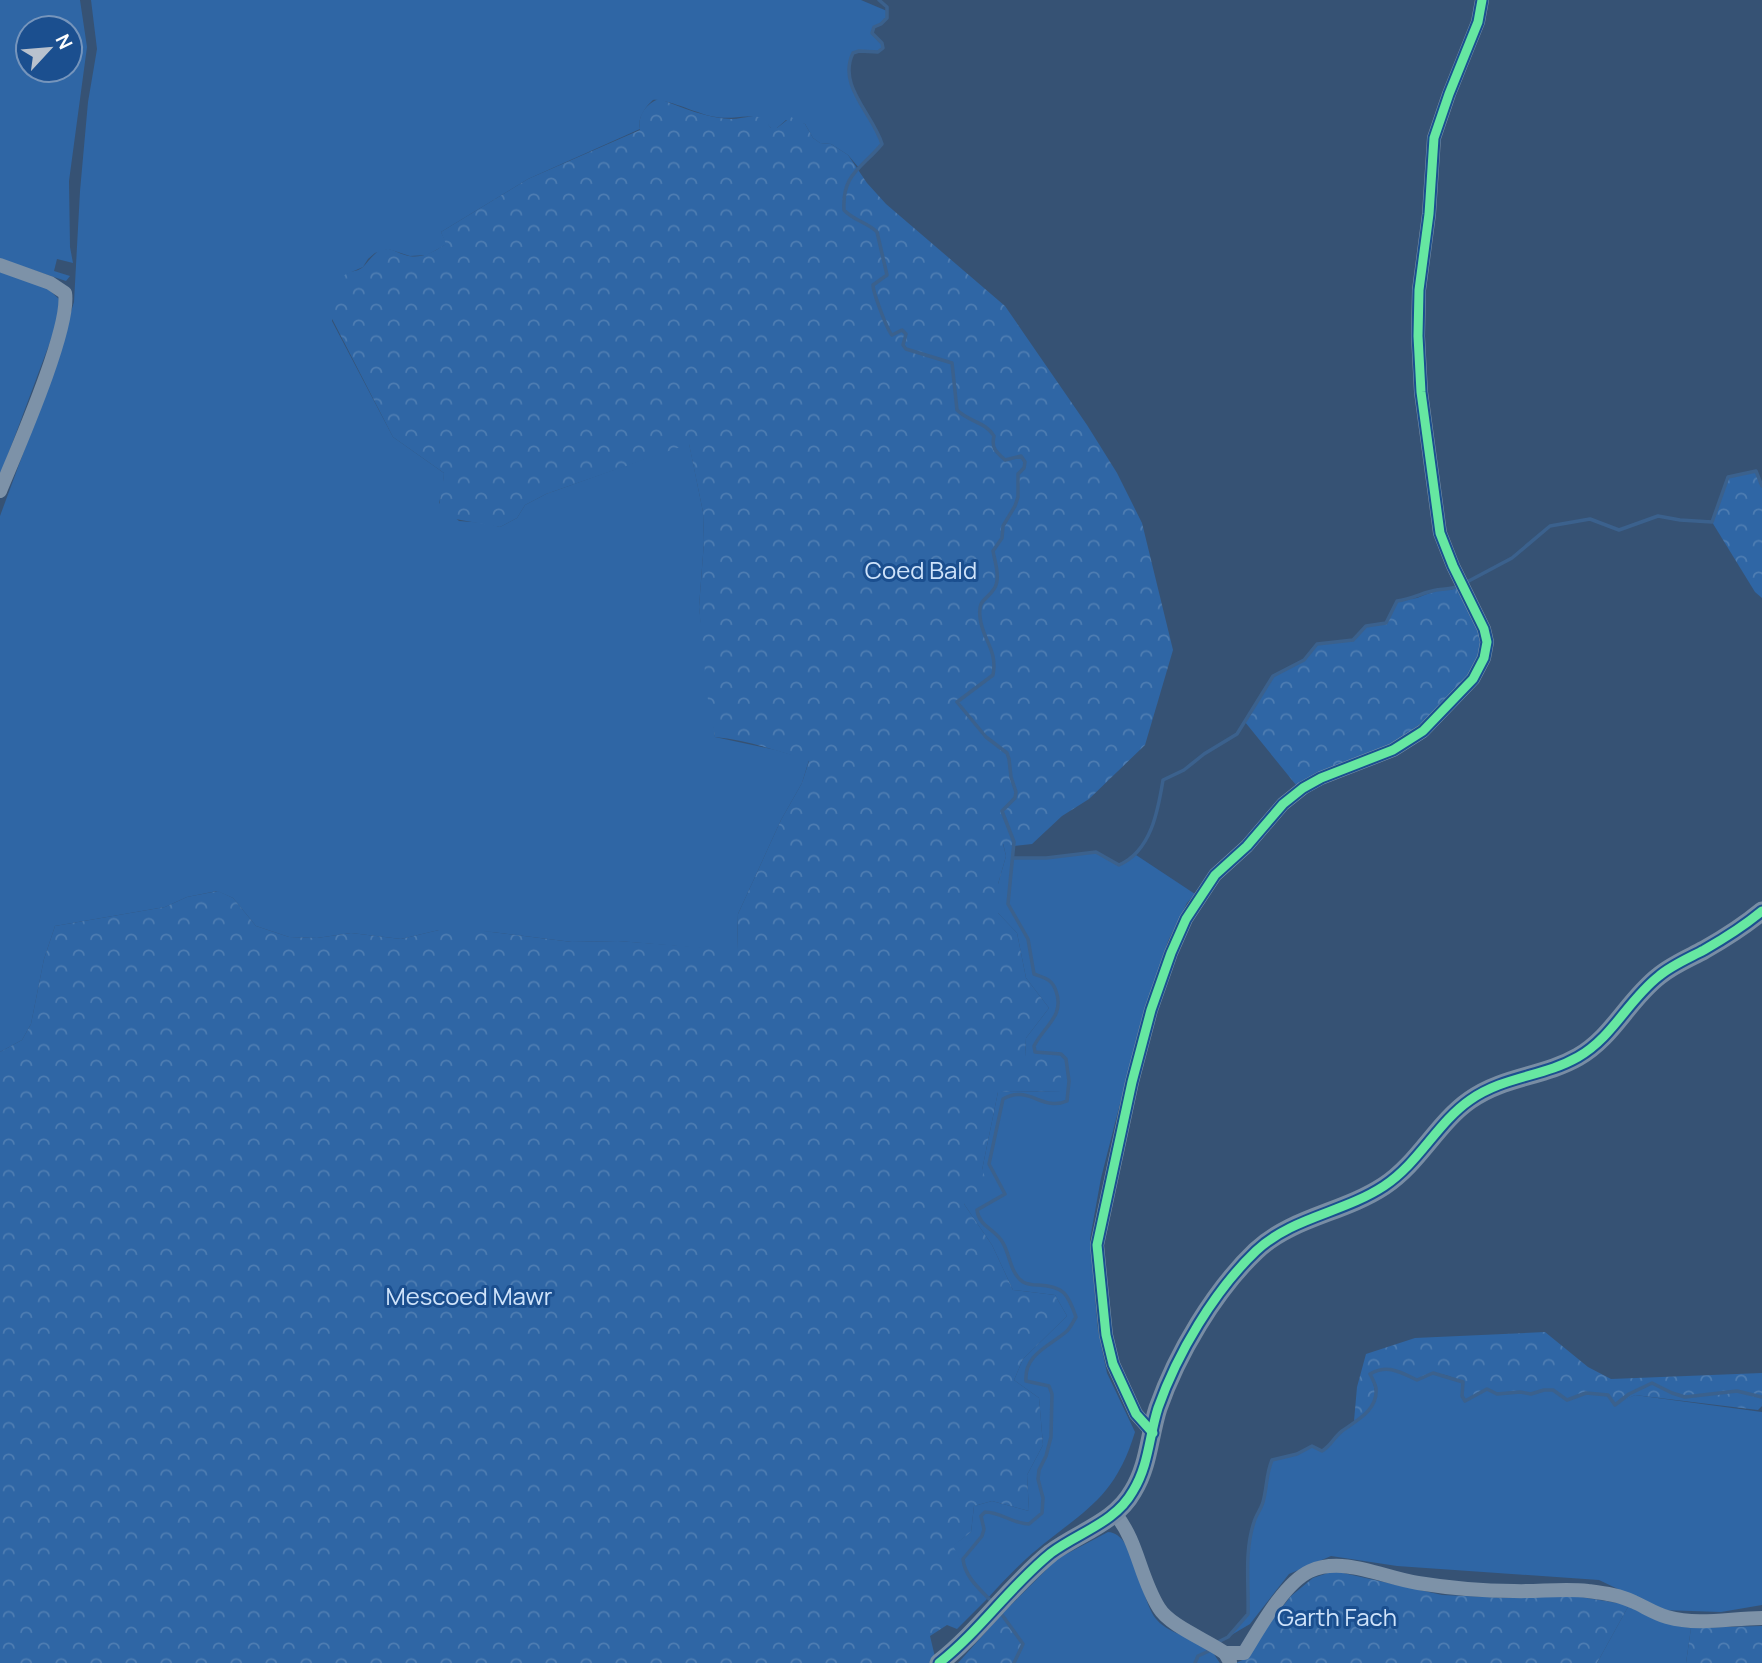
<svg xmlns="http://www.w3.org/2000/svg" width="1762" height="1663" font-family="Manrope,sans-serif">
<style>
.grass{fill:#2f66a5;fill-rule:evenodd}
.forest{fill:url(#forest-crowns)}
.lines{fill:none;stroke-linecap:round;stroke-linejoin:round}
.stream{stroke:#3b618d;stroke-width:3.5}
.street{stroke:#7d92a8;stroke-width:14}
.secondary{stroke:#798da4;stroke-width:19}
.cycleway-casing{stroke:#1b4f8f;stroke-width:13}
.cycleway{stroke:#66e7a1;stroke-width:9}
.labels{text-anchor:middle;stroke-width:6;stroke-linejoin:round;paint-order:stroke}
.park-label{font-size:24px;fill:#cfe3fa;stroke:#1b4f8f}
</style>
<defs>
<pattern id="forest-crowns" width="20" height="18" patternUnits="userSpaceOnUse" patternTransform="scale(1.75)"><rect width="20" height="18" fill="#2f66a5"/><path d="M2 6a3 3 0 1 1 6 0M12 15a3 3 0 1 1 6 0" fill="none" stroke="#4e7db2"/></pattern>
</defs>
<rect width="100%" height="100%" fill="#365274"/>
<!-- grass -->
<g class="grass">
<path d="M0 0H80L87 47 69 181 70 247 73 263 57 259 54 271 70 276 66 281 0 259ZM28 28H70V70H28Z"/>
<path d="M91 0H861L887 11V18L881 24 874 27 872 33 882 43 883 48 878 52 859 51 854 53C837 86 873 114 882 144L859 168 848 155 831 144 820 143 813 138 805 124 786 120 777 128H771C755 108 739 121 716 117 699 115 666 98 653 100 645 107 637 119 640 129L528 179 441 232 447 244 427 255 410 256 388 249 375 253 368 259 363 267 347 274 338 282 332 321 393 437 444 473 443 488 439 503 459 521 486 523 500 527 517 518 525 505 546 494 689 443 703 512 704 542 699 607 715 737 776 750 809 760 802 783 781 820 738 914 737 951 618 941 572 942 492 932 439 930 401 939 351 933 317 938 289 937 256 926 233 898 217 891 187 897 165 907 55 926 44 959 31 1024 22 1040 0 1052V516L51 378 74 302 80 191 88 102 97 49Z"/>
<polygon points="0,272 45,286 60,300 59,318 0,476"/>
<path d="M1003 843 1014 846V858H1046L1096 852 1119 865 1136 855 1195 894 1187 903 1168 941 1141 1022 1101 1178 1090 1239 1098 1330 1107 1373 1135 1432C1113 1505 1077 1513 1026 1559 1013 1571 1000 1585 988 1598L973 1582 952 1546 971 1532 974 1506 992 1501 1029 1511 1027 1475 1043 1445 1039 1398 1014 1380 1023 1359 1067 1316 1055 1295 1013 1290 992 1245 964 1204 982 1170 998 1092 1062 1091 1025 1057 1026 1038 1049 1008 1026 978 1017 933 998 913V884L1006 856Z"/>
<path d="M1389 1368 1417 1380 1433 1373 1463 1382 1462 1396 1465 1401 1487 1389 1497 1394 1520 1392 1531 1394 1544 1390H1553L1567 1400C1581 1393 1593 1392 1608 1395L1615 1404 1635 1395 1762 1412V1605L1721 1612 1662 1610 1599 1580 1397 1566 1331 1556 1289 1574 1250 1624 1228 1637 1248 1614C1249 1584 1244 1552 1254 1522 1256 1515 1261 1509 1263 1502 1267 1488 1266 1473 1272 1460L1297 1454 1312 1446 1322 1451C1331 1446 1334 1437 1342 1431 1356 1421 1378 1410 1376 1389 1376 1385 1372 1378 1370 1374Z"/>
<path d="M1108 1532C1136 1533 1140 1601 1157 1620 1170 1635 1196 1637 1210 1650 1214 1653 1217 1659 1220 1663H1014L1023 1643 1002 1614 1057 1559Z"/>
<polygon points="1629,1605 1674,1625 1691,1628 1686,1663 1597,1663"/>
</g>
<!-- forest -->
<g class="forest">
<path d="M660 99C683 108 706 118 731 119 740 119 750 115 759 117 764 118 768 124 771 128H777L791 117 805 124 813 138 820 143 831 144 848 155 867 183 886 204 1005 306 1087 425 1117 473 1142 523 1173 650 1145 745 1089 799 1062 816 1032 844 1014 846 1003 844 1006 856 998 884V913L1017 933 1026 978 1049 1008 1026 1038 1025 1056 1060 1061 1062 1091 998 1092 982 1170 992 1192 964 1204 992 1245 1013 1290 1055 1295 1067 1316 1023 1359 1014 1380 1039 1398 1043 1445 1027 1475 1029 1511 992 1501 974 1506 971 1532 953 1546 973 1582 988 1598 957 1629 947 1625 930 1636 935 1657 930 1663H0V1052L22 1040 31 1024 44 959 55 926 165 907 187 897 218 891 233 898 256 926 289 937 317 938 351 933 401 939 439 930 467 929 572 942 618 941 737 950 738 914 781 820 802 783 809 761C778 751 747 740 715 737L707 694 699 607 704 542 703 512 689 444 546 494 525 505 517 518 500 527 444 517 439 512C439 499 443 487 444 473L393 437 328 311C330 296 333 281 348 273 352 271 359 271 363 267 370 260 376 248 389 249 394 250 400 254 405 255 421 260 433 252 446 244L441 232 528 179 640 130C637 116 647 102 660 99Z"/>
<polygon points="1756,471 1762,486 1762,598 1755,592 1712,522 1728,477"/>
<polygon points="1457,587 1480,634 1480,659 1460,685 1427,719 1390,746 1296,785 1245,722 1273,676 1304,660 1317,644 1353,640 1366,626 1386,623 1397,601 1417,598 1437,590 1451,590"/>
<path d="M1545 1332 1588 1367 1611 1379 1762 1373V1406L1758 1410 1635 1395 1615 1405 1608 1395 1586 1393 1567 1400 1553 1390H1544L1531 1394 1520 1392 1497 1394 1487 1389 1465 1401 1462 1396 1463 1382C1441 1372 1439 1372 1417 1380L1389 1368 1370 1374C1379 1398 1378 1407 1354 1421L1357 1387 1366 1354 1415 1338Z"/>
<polygon points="1334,1571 1442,1595 1508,1598 1575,1596 1629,1605 1597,1663 1236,1663 1249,1657 1268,1625 1291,1596 1313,1578"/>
<polygon points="1002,1614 1023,1644 1014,1663 958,1663"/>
<polygon points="1762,1626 1762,1663 1686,1663 1691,1628"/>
</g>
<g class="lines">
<!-- stream -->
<g class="stream">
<path d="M879 0 887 7V18L881 24 874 27 872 33 882 43 883 48 878 52 859 51 853 53C837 86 873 114 882 144 861 169 842 174 844 210 854 221 867 222 877 232L887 275 873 285C873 292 887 330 892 335L902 330 906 334 903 345 906 349 952 363 957 410C969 422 986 422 994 436 991 448 996 452 1005 460L1021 456 1025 462 1024 468 1018 474V497L1015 506 1003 526 1002 538 993 551C995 562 1001 579 994 589 986 601 978 599 980 617 982 640 998 649 993 675L957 702 986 737 1007 753 1009 759 1011 777 1016 792 1015 798 1002 811 1014 842 1008 904 1028 939 1034 974C1045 978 1052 979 1056 991 1065 1016 1044 1026 1034 1046L1035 1052 1061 1054 1066 1059 1069 1081 1067 1101C1042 1112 1029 1084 1003 1099L989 1164 1005 1194 977 1210C979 1227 996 1229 1003 1243 1010 1255 1010 1273 1023 1282 1027 1284 1033 1285 1038 1285 1064 1286 1068 1294 1076 1317 1073 1322 1071 1327 1067 1331 1050 1346 1024 1354 1026 1381L1049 1386 1052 1394 1051 1437 1046 1456 1039 1470 1038 1479 1043 1498 1042 1513 1029 1524C1013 1524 1001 1512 985 1512L981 1516 984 1529 982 1536 963 1559C965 1578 981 1590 993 1603"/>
<polyline points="1465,583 1512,558 1550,526 1590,519 1619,530 1658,516 1680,520 1712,522 1728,477 1756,471 1762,486"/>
<path d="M1014 858H1046L1096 852 1119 865C1151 851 1158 811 1163 780L1184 770 1204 754 1237 734 1273 676 1304 660 1317 644 1353 640 1366 626 1386 623 1397 601C1412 599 1424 592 1436 590 1445 588 1450 590 1458 586"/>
<polyline points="1000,1612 1023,1644 1014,1663"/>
<path d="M1216 1643 1228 1637 1248 1614C1249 1584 1244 1552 1254 1522 1256 1515 1261 1509 1263 1502 1267 1488 1266 1474 1272 1460L1297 1454 1312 1446 1322 1451C1331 1446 1334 1437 1342 1431 1356 1421 1378 1410 1376 1389 1376 1385 1372 1378 1370 1374 1388 1364 1400 1372 1417 1380L1433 1373 1463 1382 1462 1396 1465 1401 1487 1389 1497 1394 1520 1392 1531 1394 1544 1390H1553L1567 1400 1586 1393 1608 1395 1615 1405 1629 1394 1652 1383 1672 1393 1685 1397 1737 1391 1762 1397"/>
<polyline points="1195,1663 1198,1656 1211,1650"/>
</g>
<!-- street -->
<g class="street">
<path d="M0 265 50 283 65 293C71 328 16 452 0 491"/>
<polyline points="1153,1433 1136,1414 1113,1364 1106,1335 1097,1245 1132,1082 1151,1010 1171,953 1186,919 1215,875 1247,846 1283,804 1303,788 1321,778 1393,750 1423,731 1473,679 1484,658 1487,642 1484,629 1453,566 1440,533 1421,392 1418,336 1419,290 1429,214 1434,138 1449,94 1478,22 1482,0"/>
<path d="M1116 1515C1138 1542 1140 1578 1159 1608 1170 1626 1207 1640 1225 1653L1230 1662"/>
<path d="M1225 1653H1244C1259 1629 1284 1583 1310 1571 1344 1556 1384 1578 1418 1583 1449 1588 1482 1591 1514 1591 1538 1592 1563 1588 1588 1591 1603 1593 1620 1595 1634 1602 1645 1607 1656 1614 1667 1617 1700 1626 1730 1618 1762 1618"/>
</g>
<!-- secondary -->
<path class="secondary" d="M939 1663C980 1631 1010 1586 1051 1553 1079 1532 1115 1523 1133 1491 1149 1465 1149 1436 1158 1408 1177 1354 1214 1291 1256 1251 1292 1217 1343 1213 1384 1186 1419 1163 1437 1123 1470 1100 1504 1076 1543 1077 1578 1057 1613 1037 1628 1000 1659 976 1672 965 1689 958 1704 950 1725 938 1744 926 1762 911"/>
<!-- cycleway casing -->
<g class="cycleway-casing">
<g id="cycleway">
<polyline points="1153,1433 1136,1414 1113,1364 1106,1335 1097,1245 1132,1082 1151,1010 1171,953 1186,919 1215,875 1247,846 1283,804 1303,788 1321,778 1393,750 1423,731 1473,679 1484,658 1487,642 1484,629 1453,566 1440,533 1421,392 1418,336 1419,290 1429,214 1434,138 1449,94 1478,22 1482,0"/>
<path d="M939 1663C980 1631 1010 1586 1051 1553 1079 1532 1115 1523 1133 1491 1149 1465 1149 1436 1158 1408 1177 1354 1214 1291 1256 1251 1292 1217 1343 1213 1384 1186 1419 1163 1437 1123 1470 1100 1504 1076 1543 1077 1578 1057 1613 1037 1628 1000 1659 976 1672 965 1689 958 1704 950 1725 938 1744 926 1762 911"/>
</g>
</g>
<!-- cycleway -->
<use href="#cycleway" class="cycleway"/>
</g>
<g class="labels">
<!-- park labels -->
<g class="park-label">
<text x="921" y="579">Coed Bald</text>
<text x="469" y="1305">Mescoed Mawr</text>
<text x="1337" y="1626">Garth Fach</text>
</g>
</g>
<!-- north arrow -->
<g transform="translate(49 49) rotate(64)"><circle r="33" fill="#1b4f8f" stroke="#7695bc" stroke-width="2"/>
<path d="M0-5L12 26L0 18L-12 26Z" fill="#b9c2ce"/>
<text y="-10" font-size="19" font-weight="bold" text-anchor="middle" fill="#ffffff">N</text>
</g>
</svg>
